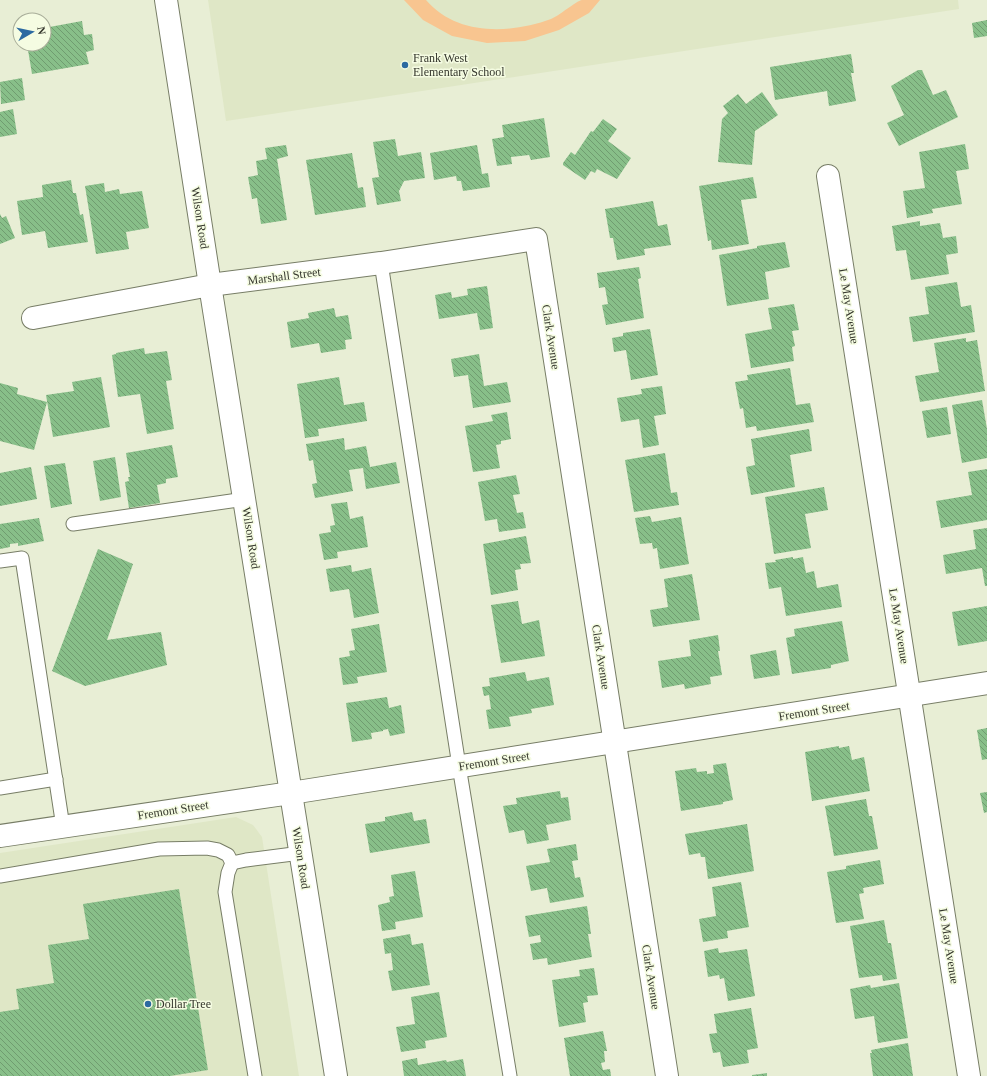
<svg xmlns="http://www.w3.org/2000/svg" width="987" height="1076" font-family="Georgia,serif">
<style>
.built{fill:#dfe7c6}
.park{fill:#f8c590}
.building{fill:url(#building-back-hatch)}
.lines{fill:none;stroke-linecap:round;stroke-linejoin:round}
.lane-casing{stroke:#777d66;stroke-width:15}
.street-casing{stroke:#777d66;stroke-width:24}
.secondary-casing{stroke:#777d66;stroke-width:24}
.lane{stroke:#fff;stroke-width:13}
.street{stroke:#fff;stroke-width:22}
.secondary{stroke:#fff;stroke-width:22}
.poi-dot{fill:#2c6aa1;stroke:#f5fce2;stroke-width:1.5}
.labels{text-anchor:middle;stroke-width:3;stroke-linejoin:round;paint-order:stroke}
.poi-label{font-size:12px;fill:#34362c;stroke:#f5fce2;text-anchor:start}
.street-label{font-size:12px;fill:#34362c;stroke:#f5fce2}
</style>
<defs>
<pattern id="building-back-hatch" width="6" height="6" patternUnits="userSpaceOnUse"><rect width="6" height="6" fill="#88bf89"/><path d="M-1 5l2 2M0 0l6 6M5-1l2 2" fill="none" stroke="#709c70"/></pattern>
</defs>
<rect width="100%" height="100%" fill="#e8eed5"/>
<!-- built -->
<g class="built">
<polygon points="208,0 958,0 959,9 226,121"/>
<polygon points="236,817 253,825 262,837 299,1076 0,1076 0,853"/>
</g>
<!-- park -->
<path class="park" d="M404 0H426C457 36 510 34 551 19 559 16 576 1 582 0 588 0 595 0 600 0L589 13 559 30 525 41 487 43 452 36 423 20Z"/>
<!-- building -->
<g class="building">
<polygon points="987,20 987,36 974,38 972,23"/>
<polygon points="82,21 84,35 92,34 94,50 86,52 89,64 32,74 27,44 44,44 44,28"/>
<polygon points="851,54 854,73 851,73 856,101 829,106 827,91 775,100 770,67"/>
<polygon points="918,70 922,70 933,95 946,90 958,117 899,146 887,123 904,115 891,86"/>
<polygon points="22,78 25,100 1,104 0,82"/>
<polygon points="762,92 778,115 755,131 752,165 718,162 722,119 728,113 723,106 738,94 746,104"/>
<polygon points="13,109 17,134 0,137 0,112"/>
<polygon points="544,118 550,157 531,160 529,155 511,157 512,164 497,166 492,139 504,137 502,125"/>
<polygon points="603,119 617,129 608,141 631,158 617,179 597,169 595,173 591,171 585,180 563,165 563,163 571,152 575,155 591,131 593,132"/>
<polygon points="395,139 398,156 421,152 425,178 404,181 399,191 401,201 377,205 372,178 379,177 373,142"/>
<polygon points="965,144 969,169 956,171 962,204 932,209 933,213 907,218 903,191 925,188 919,152"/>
<polygon points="286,145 288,156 277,159 287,220 261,224 257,198 252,199 248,177 258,175 256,161 267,159 265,148"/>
<polygon points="477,145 482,174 488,173 490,187 463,191 461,181 457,181 456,176 434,180 430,153"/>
<polygon points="352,153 358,188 363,187 366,207 315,215 306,160"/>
<polygon points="753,177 757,198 741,200 749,244 712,250 711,240 708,241 699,186"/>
<polygon points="71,180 73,193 76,193 80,215 83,214 88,242 48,248 45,231 22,235 17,201 43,197 42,185"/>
<polygon points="104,183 105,192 119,189 120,194 142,191 149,228 126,232 129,249 96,254 85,186"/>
<polygon points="653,201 658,226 667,224 671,245 644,249 645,255 617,260 613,238 610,238 605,209"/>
<polygon points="0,214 2,218 6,216 15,238 0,244"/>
<polygon points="920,221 920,226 940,223 943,238 956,236 958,253 946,255 949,274 911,280 906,250 896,251 892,226"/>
<polygon points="785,242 790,267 765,272 769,299 727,306 719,255 757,248 757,246"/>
<polygon points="639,267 641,278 638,279 644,318 606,325 602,305 608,304 605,287 599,288 597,273"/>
<polygon points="957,282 961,307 971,305 975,332 913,342 909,317 929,314 925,287"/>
<polygon points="487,286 493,328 480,330 477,313 439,319 435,295 451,292 452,298 468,295 467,289"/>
<polygon points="794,304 799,330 792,331 795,346 792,347 794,361 751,368 745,334 772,329 768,308"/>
<polygon points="334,308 336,317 348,315 352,339 345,340 346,349 321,353 319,343 291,348 287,322 309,318 308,313"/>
<polygon points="650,329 658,375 631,380 626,350 614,352 612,338 623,336 623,333"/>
<polygon points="966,338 966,342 977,340 985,391 920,402 915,376 939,372 934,343"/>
<polygon points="144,348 145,354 167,351 172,380 166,381 174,429 147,434 140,394 118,397 112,355 116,354 116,353"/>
<polygon points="479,354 484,386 507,382 511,402 473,408 468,375 454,377 451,359"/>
<polygon points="790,368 796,405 810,403 814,422 757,431 756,426 746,428 743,408 740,409 735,382 748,380 747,375"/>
<polygon points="101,377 110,427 53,437 46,395 74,391 72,382"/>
<polygon points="339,377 344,405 364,402 367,421 318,429 319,436 305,438 297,384"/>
<polygon points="0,383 18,388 17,394 47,402 34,450 0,441"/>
<polygon points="662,386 666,414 654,416 659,445 643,448 639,419 621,422 617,398 642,394 641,389"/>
<polygon points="982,400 987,429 987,458 962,463 952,405"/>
<polygon points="947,407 951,434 927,438 922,411"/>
<polygon points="507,412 511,439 501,441 501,444 496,445 500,468 473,472 465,426 493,421 491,415"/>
<polygon points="809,429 812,451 790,455 795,487 751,495 746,467 755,465 751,439"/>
<polygon points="344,438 345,450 366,446 370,467 396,462 400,483 366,489 363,468 349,470 353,491 315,498 312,484 317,483 313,460 309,461 306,444"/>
<polygon points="172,445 178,477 166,479 166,483 157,485 160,503 129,508 125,482 129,481 128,477 130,477 126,453"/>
<polygon points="665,453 671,493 677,492 679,505 634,512 625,460"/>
<polygon points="115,457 121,497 100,501 93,461"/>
<polygon points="65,463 72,504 51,508 44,466"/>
<polygon points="31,467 37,499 0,506 0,473"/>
<polygon points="987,469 987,520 941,528 936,501 972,495 968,472"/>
<polygon points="516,475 520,494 513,495 517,513 523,512 526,528 499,532 497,519 485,521 478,482"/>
<polygon points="824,487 828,510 805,514 811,548 774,554 765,497"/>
<polygon points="347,502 350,519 363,516 368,547 337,552 338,558 324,560 319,534 331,532 330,526 335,525 331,504"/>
<polygon points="650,516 652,522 681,517 689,564 660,569 657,548 653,549 652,543 640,544 635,518"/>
<polygon points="39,518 44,541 18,546 18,543 10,544 10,547 0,549 0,524"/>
<polygon points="987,528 987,586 985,586 982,568 946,574 943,555 976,549 973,530"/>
<polygon points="526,536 531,563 520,564 521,569 515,570 518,590 491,595 483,544"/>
<polygon points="98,549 133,564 107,640 161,632 167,665 85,686 52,671"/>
<polygon points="793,557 793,559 803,557 806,573 814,571 817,588 838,584 842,607 786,616 781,587 769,589 765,563 776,562 775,560"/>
<polygon points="351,565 352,572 371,568 379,613 354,618 349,589 330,592 326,569"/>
<polygon points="692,574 700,620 653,627 650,610 668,607 664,579"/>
<polygon points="518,601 522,624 539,620 545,656 501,663 491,605"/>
<polygon points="987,606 987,641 958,646 952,612"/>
<polygon points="842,621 849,661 831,665 831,668 792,674 786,638 795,636 794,629"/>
<polygon points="379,624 387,672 357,677 358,683 343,685 339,658 350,656 349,651 355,650 351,629"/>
<polygon points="718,635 720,651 718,651 722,675 710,677 711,684 685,689 684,684 662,688 658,661 691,656 689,640"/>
<polygon points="776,650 780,675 754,679 750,655"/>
<polygon points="525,672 527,681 549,677 554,705 531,709 532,713 509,717 511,726 489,729 486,710 491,709 489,695 484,696 482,687 490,686 489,678"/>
<polygon points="387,697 389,708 401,705 405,733 390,736 388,729 383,730 383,731 371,733 372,739 352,742 346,703"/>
<polygon points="987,728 987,759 982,760 977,730"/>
<polygon points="839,746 839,748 849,746 852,760 864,757 870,791 812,801 805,752"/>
<polygon points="726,763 733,800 723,802 723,804 681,811 675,771 696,768 697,772 707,771 707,774 714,773 713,765"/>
<polygon points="560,791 561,798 568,797 571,820 546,825 549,840 527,844 524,830 509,833 503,806 517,804 516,798"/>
<polygon points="987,792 987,812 984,813 980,793"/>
<polygon points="866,799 869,816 872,816 878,849 834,856 825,806"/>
<polygon points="412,812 414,821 426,819 430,843 370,853 365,824 385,821 385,817"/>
<polygon points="747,824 754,871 708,879 705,857 701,857 700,853 689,855 685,834"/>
<polygon points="576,844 578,860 572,861 575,878 580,877 584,897 550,903 547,888 531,891 526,866 550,862 547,849"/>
<polygon points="880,860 884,884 863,888 864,893 859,894 864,919 836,923 827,872 846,869 846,866"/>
<polygon points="415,871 423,917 395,922 396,929 382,931 378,905 390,902 389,897 394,896 391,875"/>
<polygon points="741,882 749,927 727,931 728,938 703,942 699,919 716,916 712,887"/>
<polygon points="179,889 208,1070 170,1076 0,1076 0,1012 19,1009 16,989 54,983 48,945 89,939 83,904"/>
<polygon points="587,906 591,934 588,934 592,957 548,965 547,958 533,960 530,944 541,942 540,935 529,937 525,916"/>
<polygon points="884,920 888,943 891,943 897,979 883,981 882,975 859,978 850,926"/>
<polygon points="410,934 412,945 423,943 430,985 392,991 388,971 393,970 391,953 385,954 383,939"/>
<polygon points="718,948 719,953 747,949 755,996 728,1001 724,978 720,979 719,975 708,977 704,951"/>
<polygon points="594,968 598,995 587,996 588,1002 583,1003 586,1022 559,1027 552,980 580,976 579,970"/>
<polygon points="899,983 908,1038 878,1043 874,1016 855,1019 850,989 870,985 871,988"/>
<polygon points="439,992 447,1037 425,1041 426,1048 401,1052 396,1027 415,1024 411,997"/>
<polygon points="751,1008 758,1048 747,1050 749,1063 723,1067 720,1052 713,1053 709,1034 717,1033 714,1014"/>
<polygon points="603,1031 607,1051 604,1051 605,1062 601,1063 603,1070 610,1069 611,1076 570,1076 564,1038"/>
<polygon points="908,1043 913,1076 873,1076 870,1053 872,1053 871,1050"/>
<polygon points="417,1058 418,1065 446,1060 447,1062 463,1059 466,1076 404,1076 402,1061"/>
<polygon points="767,1073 767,1076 752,1076 752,1075"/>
</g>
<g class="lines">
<!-- lane casing -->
<g class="lane-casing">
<g id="lane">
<polyline points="381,263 459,766 510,1076"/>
<polyline points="73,524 245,499"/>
<polyline points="0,561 22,558 63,827"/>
<polyline points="0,788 56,779"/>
<polyline points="232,863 228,873 225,892 255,1076"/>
<polyline points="232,863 246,860 301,853"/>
<polyline points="0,876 159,849 207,848 218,850 228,855 232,863"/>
</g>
</g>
<!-- street casing -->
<g class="street-casing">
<g id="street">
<polyline points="828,176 969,1076"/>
<polyline points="33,318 210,285 381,263 536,239 667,1076"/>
<polyline points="0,836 291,793 987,683"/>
</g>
</g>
<!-- secondary casing -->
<g class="secondary-casing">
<polyline id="secondary" points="166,0 210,285 336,1076"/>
</g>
<!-- lane -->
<use href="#lane" class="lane"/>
<!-- street -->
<use href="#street" class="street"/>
<!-- secondary -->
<use href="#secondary" class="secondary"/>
</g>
<!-- markers -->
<g class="poi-dot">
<circle cx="405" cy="65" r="4"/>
<circle cx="148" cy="1004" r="4"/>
</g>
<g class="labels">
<!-- poi labels -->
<g class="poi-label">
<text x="413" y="62">Frank West<tspan x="413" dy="14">Elementary School</tspan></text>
<text x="156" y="1008">Dollar Tree</text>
</g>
<!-- street labels -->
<g class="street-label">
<text transform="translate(200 218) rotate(81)" y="4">Wilson Road</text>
<text transform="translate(284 276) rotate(-7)" y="4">Marshall Street</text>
<text transform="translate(849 306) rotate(81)" y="4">Le May Avenue</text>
<text transform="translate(551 337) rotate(81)" y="4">Clark Avenue</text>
<text transform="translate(251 538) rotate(81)" y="4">Wilson Road</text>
<text transform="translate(899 626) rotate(81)" y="4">Le May Avenue</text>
<text transform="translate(601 657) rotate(81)" y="4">Clark Avenue</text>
<text transform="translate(814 711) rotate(-9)" y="4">Fremont Street</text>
<text transform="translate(494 761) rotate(-9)" y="4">Fremont Street</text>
<text transform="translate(173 810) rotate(-9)" y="4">Fremont Street</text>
<text transform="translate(301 858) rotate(81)" y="4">Wilson Road</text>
<text transform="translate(949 946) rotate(81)" y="4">Le May Avenue</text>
<text transform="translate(651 977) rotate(81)" y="4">Clark Avenue</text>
</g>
</g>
<!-- north arrow -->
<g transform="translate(32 32) rotate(81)"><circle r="19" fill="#f5fce2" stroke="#a8ad99"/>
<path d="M0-3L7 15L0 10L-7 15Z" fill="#2c6aa1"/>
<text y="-6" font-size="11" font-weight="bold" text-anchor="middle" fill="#34362c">N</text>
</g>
</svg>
